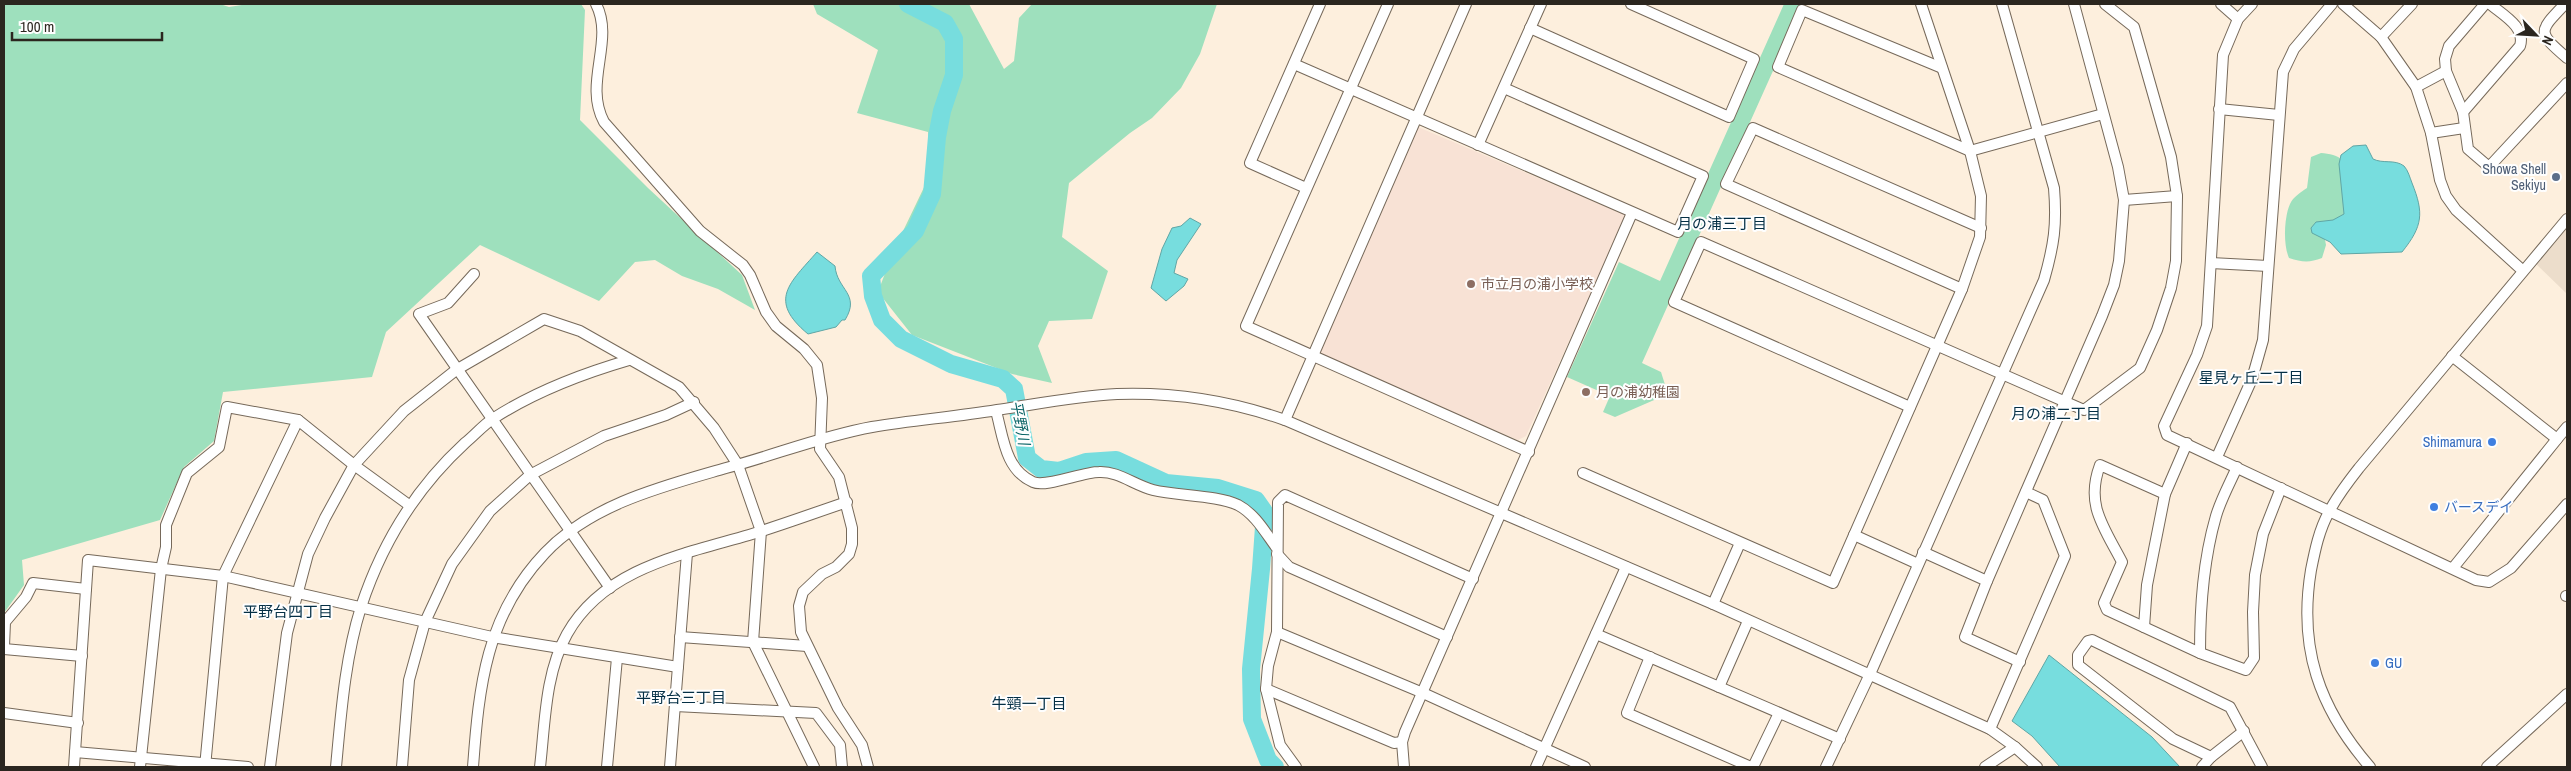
<svg xmlns="http://www.w3.org/2000/svg" width="2571" height="771" font-family="'Archivo Narrow','Noto Sans JP',sans-serif">
<style>
.commercial{fill:#ecddcb}
.education{fill:#f8e2d5}
.green{fill:#9ee0bd}
.water{fill:#77ddde;stroke:#60a6a5}
.lines{fill:none;stroke-linecap:round;stroke-linejoin:round}
.river{stroke:#77ddde;stroke-width:18}
.minor-casing{stroke:#76695a;stroke-width:12}
.minor{stroke:#fff;stroke-width:10}
.service-dot{fill:#5c6f8a;stroke:#fefefe;stroke-width:2}
.education-dot{fill:#8d6e63;stroke:#fefefe;stroke-width:2}
.shop-dot{fill:#3f7fe0;stroke:#fefefe;stroke-width:2}
.labels{text-anchor:middle;stroke-width:4;stroke-linejoin:round;paint-order:stroke}
.service-label{font-size:14px;fill:#4e5e75;stroke:#fefefe;text-anchor:end}
.education-label{font-size:14px;fill:#785e54;stroke:#fefefe;text-anchor:start}
.shop-label{font-size:14px;fill:#366cbe;stroke:#fefefe;text-anchor:start}
.neighbourhood-label{font-size:15px;fill:#042f45;stroke:#fefefe}
.water-label{font-size:15px;font-style:italic;fill:#0a6466;stroke:#fefefe}
</style>
<rect width="100%" height="100%" fill="#fdefdd"/>
<!-- commercial -->
<polygon class="commercial" points="2567,227 2567,294 2535,263"/>
<!-- education -->
<polygon class="education" points="1418,127 1623,214 1625,218 1526,436 1518,440 1321,356 1318,350"/>
<!-- green -->
<g class="green">
<polygon points="4,4 220,4 229,7 248,4 581,4 585,10 580,120 648,188 742,275 755,310 718,289 682,276 655,260 635,262 599,301 480,245 386,332 372,377 223,392 214,441 184,467 160,520 22,560 24,585 4,613"/>
<polygon points="813,4 969,4 1004,69 1014,61 1019,18 1032,4 1217,4 1200,54 1181,88 1152,118 1130,133 1069,183 1062,237 1108,271 1092,319 1049,321 1038,346 1052,383 1012,374 912,335 878,292 893,252 928,179 928,132 857,113 878,50 817,14"/>
<polygon points="1784,4 1803,4 1642,363 1661,372 1668,394 1615,417 1603,412 1610,396 1567,377 1619,262 1660,281"/>
<path d="M2321 153C2329 154 2338 154 2343 162 2350 176 2348 204 2344 218L2323 229 2326 245 2322 258C2309 263 2302 262 2289 258 2283 245 2284 217 2290 204 2293 197 2301 192 2307 188L2311 157Z"/>
</g>
<!-- water -->
<g class="water">
<path d="M2366 145 2373 159C2383 164 2395 159 2404 166 2408 170 2410 178 2412 183 2424 213 2423 226 2402 252L2341 254 2330 242 2312 233 2311 228 2316 222 2333 220 2344 214 2339 164 2341 155 2353 146Z"/>
<polygon points="1190,218 1201,224 1177,260 1174,273 1188,279 1184,286 1166,301 1151,288 1162,249 1172,228 1181,226"/>
<path d="M817 252 835 266C837 290 861 294 845 320H842L836 327 808 334C767 300 790 283 817 252Z"/>
<polygon points="2049,655 2152,737 2180,767 2060,767 2032,736 2012,721"/>
</g>
<g class="lines">
<!-- river -->
<polyline class="river" points="908,4 945,23 954,39 954,75 942,111 937,137 932,194 915,231 871,276 873,296 882,320 901,339 951,364 1003,379 1014,389 1027,458 1041,469 1059,471 1086,462 1116,460 1166,483 1218,488 1256,500 1265,513 1261,569 1251,669 1252,719 1268,760 1275,767"/>
<!-- minor casing -->
<g class="minor-casing">
<g id="minor">
<path d="M596 4C615 41 583 83 604 122L700 231 743 265 750 275 766 312 776 326 804 349 817 365 822 398 820 449 839 477 852 528V544L849 554 836 567 822 574 803 592 799 606 801 632 838 708 862 745 868 767"/>
<polyline points="1388,4 1246,326 1529,452"/>
<polyline points="2221,4 2238,19"/>
<polyline points="2252,4 2238,19 2223,55 2207,326 2197,355 2164,426 2167,435 2476,580 2489,582 2511,568 2567,504"/>
<polyline points="2343,4 2381,37 2416,87 2431,133 2440,180 2446,196 2456,210 2522,270"/>
<polyline points="2485,4 2449,46 2445,59 2446,71 2463,112 2468,149 2489,167 2567,83"/>
<path d="M2565 4C2538 32 2537 32 2567 58"/>
<polyline points="1530,28 1729,117 1754,59 1631,4"/>
<polyline points="2381,37 2412,4"/>
<polyline points="1294,64 1678,232 1703,176 1504,88"/>
<polyline points="1942,68 1802,10 1778,67 1970,151 2103,114"/>
<polyline points="2416,87 2446,71"/>
<polyline points="2219,109 2279,115"/>
<path d="M2463 112 2520 46C2526 27 2503 15 2490 4"/>
<polyline points="2431,133 2464,128"/>
<polyline points="1478,145 1541,4"/>
<polyline points="1306,188 1250,163 1320,4"/>
<polyline points="2124,200 2177,196"/>
<polyline points="2211,263 2268,266"/>
<polyline points="474,274 448,303 419,314 610,588"/>
<polyline points="1962,289 1726,184 1753,128 1981,228"/>
<polyline points="2452,356 2557,439 2567,427"/>
<polyline points="1910,407 1674,302 1701,242 2084,410 2140,368 2157,330 2171,288 2176,261 2177,196 2171,157 2134,27 2105,4"/>
<path d="M996 411C1003 436 1005 470 1033 482 1046 488 1082 472 1099 472 1118 471 1134 485 1153 490 1177 496 1217 495 1238 505 1255 514 1265 532 1276 547"/>
<polyline points="1285,420 1466,4"/>
<polyline points="2217,457 2252,379 2263,340 2283,72 2294,49 2332,4"/>
<polyline points="1583,473 1833,583 1962,289 1980,237 1981,196 1970,151 1921,4"/>
<path d="M2165 494 2100 465C2085 505 2104 527 2122 562L2104 603 2107 610 2200 653 2246 670 2254 658 2253 612 2255 575 2263 534 2281 488"/>
<polyline points="1854,535 1918,564"/>
<polyline points="1923,552 1987,581"/>
<polyline points="1277,554 1289,567 1447,637"/>
<polyline points="2453,568 2557,439"/>
<polyline points="2566,596 2567,596"/>
<polyline points="1713,604 1740,543"/>
<polyline points="2144,627 2147,585 2165,494 2187,443"/>
<polyline points="1277,632 1423,693 1585,767"/>
<polyline points="1596,634 1840,739"/>
<polyline points="680,637 807,646"/>
<polyline points="4,646 5,622 26,597 33,583 86,589"/>
<polyline points="4,649 82,656"/>
<path d="M2200 653C2200 606 2203 561 2216 516 2221 499 2230 483 2237 467"/>
<polyline points="1650,657 1627,713 1751,767"/>
<polyline points="2020,662 1965,637 1987,581 2102,316 2114,285 2119,261 2124,200 2118,167 2074,4"/>
<polyline points="1719,687 1748,621"/>
<polyline points="1266,689 1394,743 1402,742"/>
<polyline points="675,706 816,713 840,745 842,767"/>
<polyline points="4,713 78,723"/>
<polyline points="1990,729 2065,556 2043,500 2026,492"/>
<polyline points="75,752 248,767"/>
<polyline points="2211,757 2173,739 2078,665 2078,655 2088,641 2092,640 2230,707 2262,767"/>
<polyline points="74,767 88,560 223,576 492,637 678,667"/>
<polyline points="140,767 161,569 166,547 166,525 187,473 219,447 227,407 298,420 354,465 409,505"/>
<polyline points="205,767 223,576 298,420"/>
<polyline points="270,767 287,633 308,554 325,518 354,465 404,411 456,370 544,319 580,331 679,387 714,428 738,465 761,531 753,642 814,767"/>
<path d="M336 767C341 714 345 658 361 607 382 543 416 488 465 443 475 435 483 425 494 418 536 391 581 374 629 360"/>
<polyline points="402,767 409,680 425,622 452,564 490,511 530,475 604,436 666,415 694,402"/>
<path d="M473 767C479 686 486 615 545 553 591 504 664 486 726 468 775 455 822 436 872 427 913 420 955 417 997 410 1037 404 1077 396 1117 394 1175 392 1231 401 1285 420L1713 604 1990 729 2015 747 2037 767"/>
<path d="M540 767C545 724 545 673 567 634 604 568 684 554 749 535 782 525 814 513 847 502"/>
<polyline points="607,767 617,658"/>
<polyline points="670,767 687,553"/>
<polyline points="1296,767 1280,745 1266,689 1268,666 1277,632 1278,502 1285,495 1473,579"/>
<polyline points="1404,767 1402,742 1405,732 1632,213"/>
<polyline points="1536,767 1626,567"/>
<polyline points="1753,767 1779,713"/>
<path d="M1826 767 1870 674 2044 280C2054 245 2057 225 2054 188L2002 4"/>
<polyline points="1985,767 2015,747"/>
<polyline points="2202,767 2211,757 2244,731"/>
<path d="M2370 767C2319 708 2298 648 2311 570 2315 550 2319 530 2329 512 2337 496 2348 482 2359 468L2567 219"/>
<polyline points="2487,767 2567,694"/>
</g>
</g>
<!-- minor -->
<use href="#minor" class="minor"/>
</g>
<!-- markers -->
<circle class="service-dot" cx="2556" cy="177" r="5"/>
<g class="education-dot">
<circle cx="1471" cy="284" r="5"/>
<circle cx="1586" cy="392" r="5"/>
</g>
<g class="shop-dot">
<circle cx="2492" cy="442" r="5"/>
<circle cx="2434" cy="507" r="5"/>
<circle cx="2375" cy="663" r="5"/>
</g>
<g class="labels">
<!-- service labels -->
<g class="service-label">
<text x="2546" y="174">Showa Shell<tspan x="2546" dy="16">Sekiyu</tspan></text>
</g>
<!-- education labels -->
<g class="education-label">
<text x="1481" y="289">市立月の浦小学校</text>
<text x="1596" y="397">月の浦幼稚園</text>
</g>
<!-- shop labels -->
<g class="shop-label">
<text x="2482" y="447" text-anchor="end">Shimamura</text>
<text x="2444" y="512">バースデイ</text>
<text x="2385" y="668">GU</text>
</g>
<!-- neighbourhood labels -->
<g class="neighbourhood-label">
<text x="1722" y="229">月の浦三丁目</text>
<text x="2251" y="383">星見ヶ丘二丁目</text>
<text x="2056" y="419">月の浦二丁目</text>
<text x="288" y="617">平野台四丁目</text>
<text x="681" y="703">平野台三丁目</text>
<text x="1029" y="709">牛頸一丁目</text>
</g>
<!-- water labels -->
<g class="water-label">
<text transform="translate(1020 423) rotate(79)" y="5">平野川</text>
</g>
</g>
<!-- border -->
<rect width="2571" height="771" fill="none" stroke="#2b261f" stroke-width="10"/>
<!-- north arrow -->
<g transform="translate(2536 35) rotate(115)" stroke="#fefefe" stroke-width="4" paint-order="stroke">
<path d="M0-4L9 19L0 12L-9 19Z" fill="#2b261f"/>
<text y="-8" font-size="14" font-weight="bold" text-anchor="middle" fill="#2b261f">N</text>
</g>
<!-- scale -->
<path d="M12 32v8h150v-8" fill="none" stroke="#2b261f" stroke-width="2.5"/>
<text x="20" y="32" font-size="15" fill="#2b261f" stroke="#fefefe" stroke-width="4" paint-order="stroke">100 m</text>
</svg>
